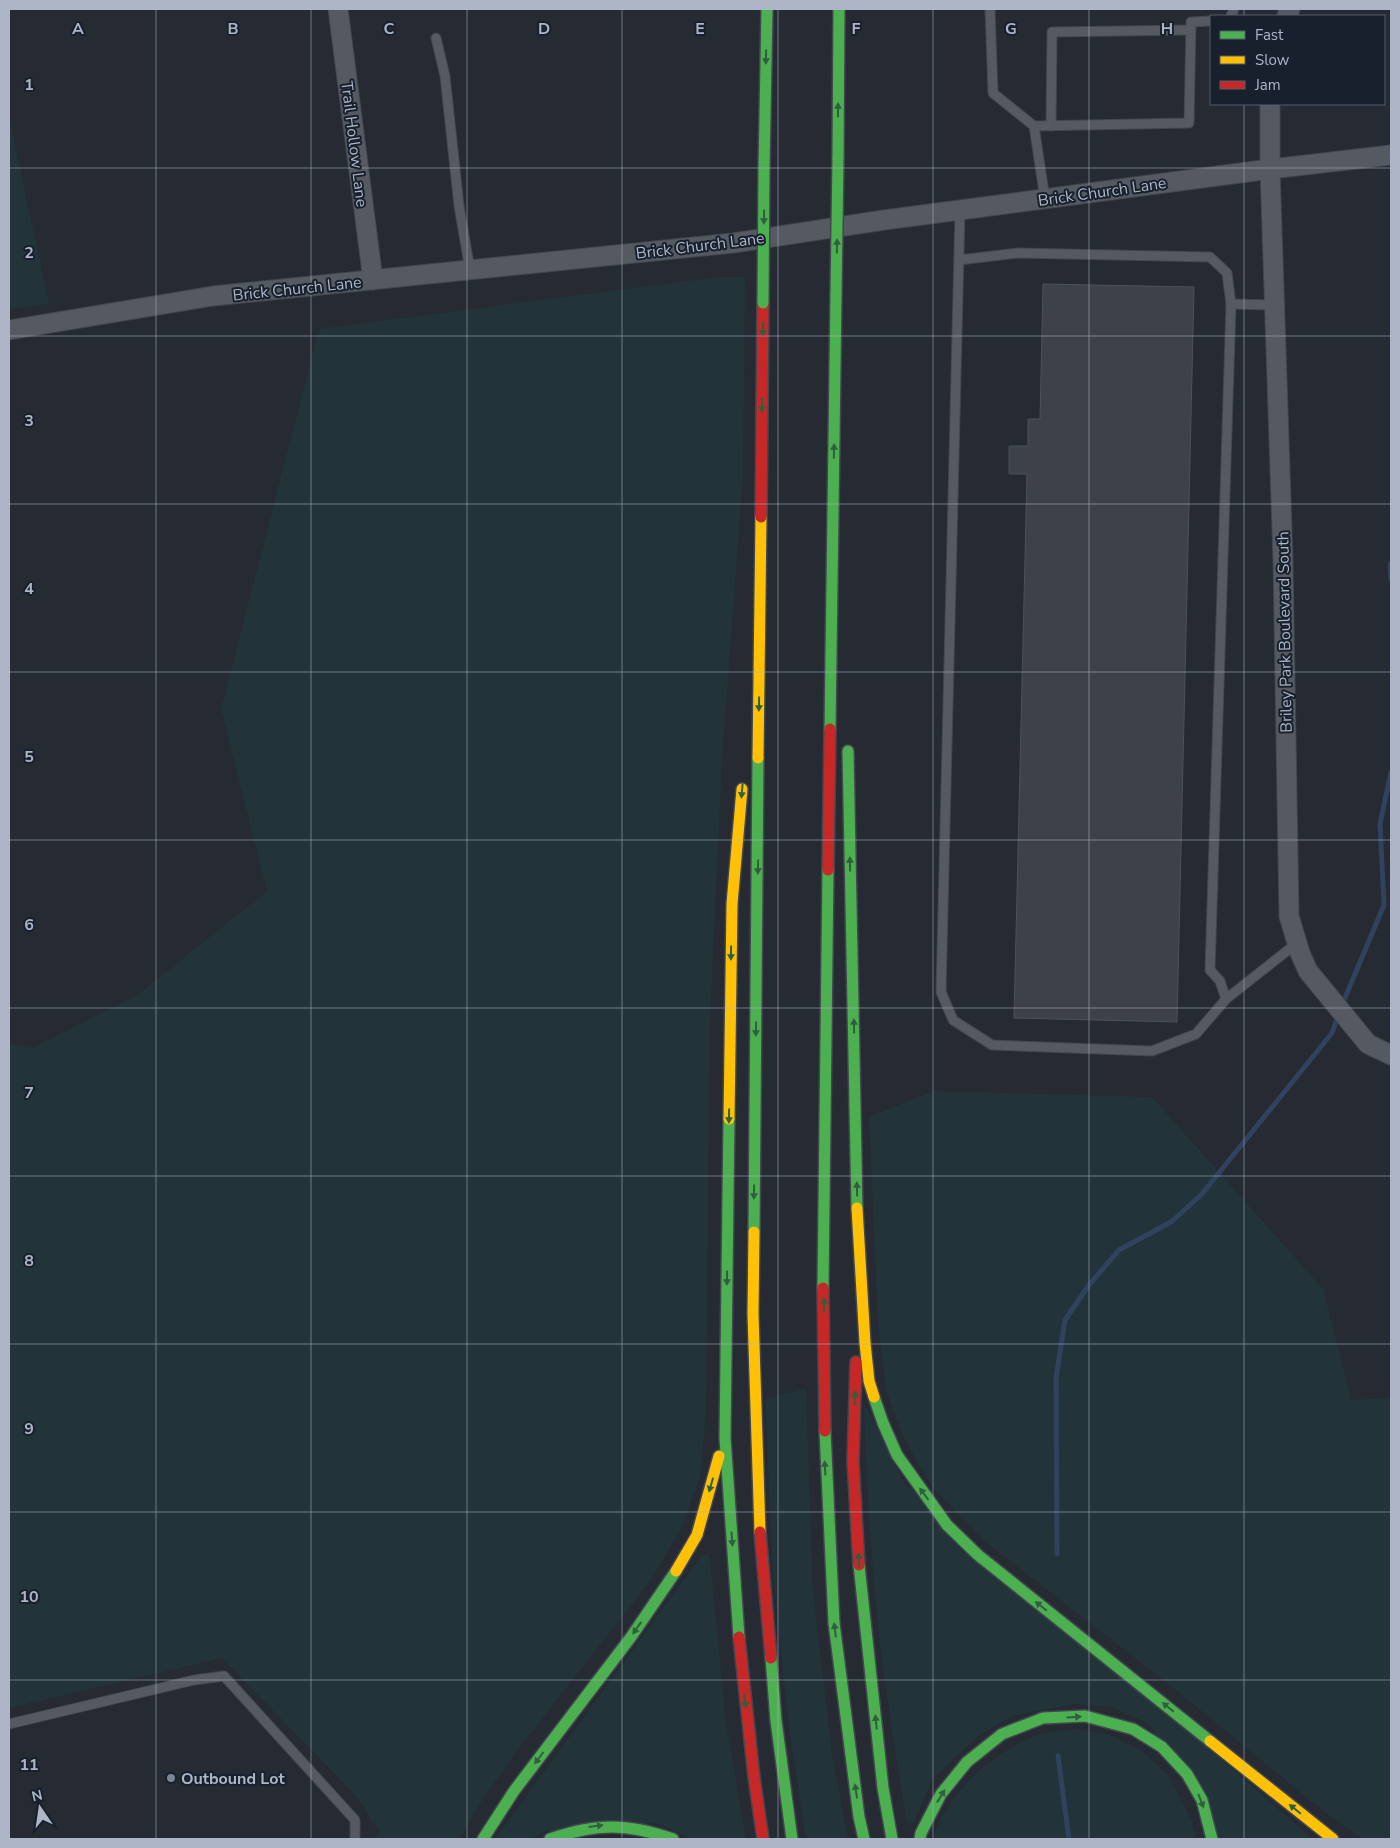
<svg xmlns="http://www.w3.org/2000/svg" width="1400" height="1848" font-family="'Nunito Sans',sans-serif">
<style>
.green{fill:#223439}
.lines{fill:none;stroke-linecap:round;stroke-linejoin:round}
.stream{stroke:#30425d;stroke-width:5}
.building{fill:#3d4149;stroke:#4c525b}
.lane-casing{stroke:#42464e;stroke-width:11}
.street-casing{stroke:#42464e;stroke-width:21}
.fast-casing{stroke:#41464f;stroke-width:14}
.slow-casing{stroke:#41464f;stroke-width:14}
.jam-casing{stroke:#41464f;stroke-width:14}
.lane{stroke:#545962;stroke-width:9}
.street{stroke:#545962;stroke-width:19}
.fast{stroke:#4caf50;stroke-width:11}
.slow{stroke:#ffc107;stroke-width:11}
.jam{stroke:#c62828;stroke-width:11}
.fast-bridge-casing{stroke:#41464f;stroke-width:14;stroke-linecap:butt}
.fast-bridge{stroke:#4caf50;stroke-width:11}
.oneway{fill:#2f603d}
.grid{fill:none;stroke:#adb5c6;stroke-width:1;stroke-opacity:0.55}
.poi-dot{fill:#7d8493;stroke:#18202d;stroke-width:2}
.labels{text-anchor:middle;stroke-width:4;stroke-linejoin:round;paint-order:stroke}
.street-label{font-size:16px;fill:#adb5c6;stroke:#18202d}
.poi-label{font-size:16px;font-weight:bold;fill:#adb5c6;stroke:#18202d;text-anchor:start}
.grid-label{font-size:16px;text-anchor:middle;font-weight:bold;fill:#adb5c6;stroke:#18202d;stroke-width:4;stroke-linejoin:round;paint-order:stroke}
</style>
<rect width="100%" height="100%" fill="#252a33"/>
<!-- green -->
<g class="green">
<polygon points="9,117 49,304 9,309"/>
<polygon points="718,277 745,277 743,475 722,762 710,1019 706,1413 700,1477 681,1529 647,1585 519,1748 483,1799 459,1839 371,1839 379,1834 378,1826 372,1823 366,1809 355,1795 222,1658 9,1708 9,1044 33,1048 136,996 267,891 221,709 319,329"/>
<polygon points="934,1091 1152,1097 1323,1289 1351,1400 1391,1398 1391,1839 1363,1839 1322,1810 1171,1686 986,1542 932,1487 903,1437 886,1390 878,1326 869,1117"/>
<polygon points="806,1389 813,1589 832,1753 848,1839 806,1839 788,1721 772,1561 765,1398"/>
<path d="M864 1403 904 1483 1313 1839H1222L1149 1724 1111 1707 1074 1704 1012 1716 978 1736 933 1779 913 1823 907 1824C900 1781 893 1738 887 1696 873 1599 867 1500 864 1403Z"/>
<polygon points="708,1554 710,1559 726,1723 746,1839 692,1839 658,1823 542,1832 531,1839 495,1839 701,1556"/>
<path d="M1075 1729 1107 1734 1142 1751 1169 1776 1191 1819 1196 1839H933C947 1794 993 1751 1037 1735 1048 1731 1063 1731 1075 1729Z"/>
</g>
<g class="lines">
<!-- stream -->
<g class="stream">
<polyline points="1390,564 1391,579"/>
<polyline points="1342,1005 1384,905 1380,824 1391,772"/>
<polyline points="1057,1554 1056,1378 1065,1320 1089,1285 1119,1250 1171,1222 1201,1195 1332,1033 1338,1016"/>
<polyline points="1058,1756 1069,1839"/>
</g>
</g>
<!-- building -->
<polygon class="building" points="1043,284 1194,287 1177,1022 1014,1018 1027,474 1009,474 1009,446 1028,446 1028,419 1040,419"/>
<g class="lines">
<!-- lane casing -->
<g class="lane-casing">
<g id="lane">
<polyline points="990,9 993,93 1034,126 1189,123 1191,22 1211,21"/>
<polyline points="1231,16 1234,9"/>
<polyline points="436,38 445,76 459,206 470,270"/>
<polyline points="1034,126 1045,199"/>
<polyline points="1051,126 1052,32 1191,30"/>
<polyline points="959,260 1018,253 1210,257 1227,273 1231,304 1210,970 1220,981 1226,999 1196,1034 1152,1051 992,1045 953,1020 941,992 960,210"/>
<polyline points="1231,304 1274,305"/>
<polyline points="1226,999 1297,943"/>
<polyline points="9,1724 194,1680 224,1676 355,1820 355,1839"/>
</g>
</g>
<!-- street casing -->
<g class="street-casing">
<g id="street">
<polyline points="338,9 373,280"/>
<polyline points="1287,16 1290,9"/>
<polyline points="1270,104 1270,169 1283,560 1289,916 1300,953 1308,971 1368,1044 1391,1055"/>
<polyline points="9,330 213,296 733,243 884,220 1270,169 1391,155"/>
</g>
</g>
<!-- fast casing -->
<g class="fast-casing">
<g id="fast">
<polyline points="838,159 839,9"/>
<polyline points="764,169 767,9"/>
<polyline points="830,729 836,294"/>
<polyline points="848,751 857,1208"/>
<polyline points="729,1119 725,1438 739,1637"/>
<polyline points="754,1232 758,758"/>
<polyline points="823,1288 828,870"/>
<polyline points="874,1397 883,1423 897,1455 947,1525 978,1555 1210,1741"/>
<polyline points="825,1431 834,1623 859,1817 864,1839"/>
<polyline points="859,1565 883,1788 892,1839"/>
<polyline points="771,1658 776,1721 792,1839"/>
<polyline points="483,1839 514,1791 631,1637 676,1571"/>
<path d="M550 1839C596 1823 627 1823 673 1839"/>
<polyline points="920,1839 921,1833 941,1794 967,1762 1002,1734 1043,1718 1085,1716 1133,1729 1162,1747 1187,1774 1202,1800 1212,1839"/>
</g>
</g>
<!-- slow casing -->
<g class="slow-casing">
<g id="slow">
<polyline points="758,758 761,517"/>
<polyline points="729,1119 732,904 742,789"/>
<polyline points="857,1208 865,1343 869,1381 874,1397"/>
<polyline points="754,1232 753,1314 760,1532"/>
<polyline points="676,1571 697,1535 719,1456"/>
<polyline points="1210,1741 1333,1839"/>
</g>
</g>
<!-- jam casing -->
<g class="jam-casing">
<g id="jam">
<polyline points="761,517 763,303"/>
<polyline points="828,870 830,729"/>
<polyline points="823,1288 825,1431"/>
<polyline points="856,1362 853,1461 859,1565"/>
<polyline points="760,1532 771,1658"/>
<polyline points="739,1637 754,1777 763,1839"/>
</g>
</g>
<!-- lane -->
<use href="#lane" class="lane"/>
<!-- street -->
<use href="#street" class="street"/>
<!-- fast -->
<use href="#fast" class="fast"/>
<!-- slow -->
<use href="#slow" class="slow"/>
<!-- jam -->
<use href="#jam" class="jam"/>
<!-- fast-bridge casing -->
<g class="fast-bridge-casing">
<g id="fast-bridge">
<polyline points="836,294 838,159"/>
<polyline points="763,303 764,169"/>
</g>
</g>
<!-- fast-bridge -->
<use href="#fast-bridge" class="fast-bridge"/>
</g>
<!-- one-way arrows -->
<defs><path id="oneway-solid" d="M-6-.8H1V-3.2L6.5 0L1 3.2V.8H-6Z" transform="scale(1.25)"/></defs>
<g class="oneway">
<use href="#oneway-solid" transform="translate(766 57) rotate(91)"/>
<use href="#oneway-solid" transform="translate(838 110) rotate(-90)"/>
<use href="#oneway-solid" transform="translate(764 217) rotate(91)"/>
<use href="#oneway-solid" transform="translate(837 246) rotate(-89)"/>
<use href="#oneway-solid" transform="translate(763 329) rotate(91)"/>
<use href="#oneway-solid" transform="translate(762 405) rotate(90)"/>
<use href="#oneway-solid" transform="translate(834 451) rotate(-89)"/>
<use href="#oneway-solid" transform="translate(759 704) rotate(91)"/>
<use href="#oneway-solid" transform="translate(742 791) rotate(95)"/>
<use href="#oneway-solid" transform="translate(850 864) rotate(-91)"/>
<use href="#oneway-solid" transform="translate(758 867) rotate(91)"/>
<use href="#oneway-solid" transform="translate(731 953) rotate(91)"/>
<use href="#oneway-solid" transform="translate(854 1026) rotate(-91)"/>
<use href="#oneway-solid" transform="translate(756 1029) rotate(91)"/>
<use href="#oneway-solid" transform="translate(729 1116) rotate(91)"/>
<use href="#oneway-solid" transform="translate(857 1189) rotate(-91)"/>
<use href="#oneway-solid" transform="translate(754 1192) rotate(91)"/>
<use href="#oneway-solid" transform="translate(727 1278) rotate(91)"/>
<use href="#oneway-solid" transform="translate(824 1305) rotate(-90)"/>
<use href="#oneway-solid" transform="translate(855 1398) rotate(-89)"/>
<use href="#oneway-solid" transform="translate(825 1468) rotate(-93)"/>
<use href="#oneway-solid" transform="translate(711 1485) rotate(106)"/>
<use href="#oneway-solid" transform="translate(924 1494) rotate(-127)"/>
<use href="#oneway-solid" transform="translate(732 1539) rotate(86)"/>
<use href="#oneway-solid" transform="translate(859 1560) rotate(-93)"/>
<use href="#oneway-solid" transform="translate(1041 1606) rotate(-141)"/>
<use href="#oneway-solid" transform="translate(637 1628) rotate(125)"/>
<use href="#oneway-solid" transform="translate(835 1630) rotate(-97)"/>
<use href="#oneway-solid" transform="translate(745 1701) rotate(84)"/>
<use href="#oneway-solid" transform="translate(1168 1707) rotate(-141)"/>
<use href="#oneway-solid" transform="translate(1074 1717) rotate(-3)"/>
<use href="#oneway-solid" transform="translate(876 1722) rotate(-96)"/>
<use href="#oneway-solid" transform="translate(539 1758) rotate(127)"/>
<use href="#oneway-solid" transform="translate(856 1791) rotate(-98)"/>
<use href="#oneway-solid" transform="translate(941 1796) rotate(-58)"/>
<use href="#oneway-solid" transform="translate(1201 1801) rotate(69)"/>
<use href="#oneway-solid" transform="translate(1295 1809) rotate(-141)"/>
<use href="#oneway-solid" transform="translate(596 1826) rotate(-7)"/>
</g>
<!-- grid -->
<path class="grid" d="M156 9V1839M311 9V1839M467 9V1839M622 9V1839M778 9V1839M933 9V1839M1089 9V1839M1244 9V16M1244 104V1839M9 168H1391M9 336H1391M9 504H1391M9 672H1391M9 840H1391M9 1008H1391M9 1176H1391M9 1344H1391M9 1512H1391M9 1680H1391"/>
<!-- markers -->
<circle class="poi-dot" cx="171" cy="1778" r="5"/>
<g class="labels">
<!-- street labels -->
<g class="street-label">
<text transform="translate(355 144) rotate(83)" y="6">Trail Hollow Lane</text>
<text transform="translate(1102 191) rotate(-8)" y="6">Brick Church Lane</text>
<text transform="translate(700 245) rotate(-7)" y="6">Brick Church Lane</text>
<text transform="translate(297 288) rotate(-6)" y="6">Brick Church Lane</text>
<text transform="translate(1284 632) rotate(-91)" y="6">Briley Park Boulevard South</text>
</g>
<!-- poi labels -->
<g class="poi-label">
<text x="181" y="1784">Outbound Lot</text>
</g>
</g>
<g class="grid-label">
<text x="78" y="34">A</text>
<text x="233" y="34">B</text>
<text x="389" y="34">C</text>
<text x="544" y="34">D</text>
<text x="700" y="34">E</text>
<text x="856" y="34">F</text>
<text x="1011" y="34">G</text>
<text x="1167" y="34">H</text>
<text x="29" y="90">1</text>
<text x="29" y="258">2</text>
<text x="29" y="426">3</text>
<text x="29" y="594">4</text>
<text x="29" y="762">5</text>
<text x="29" y="930">6</text>
<text x="29" y="1098">7</text>
<text x="29" y="1266">8</text>
<text x="29" y="1434">9</text>
<text x="29" y="1602">10</text>
<text x="29" y="1770">11</text>
</g>
<!-- border -->
<rect width="1400" height="1848" fill="none" stroke="#adb5c6" stroke-width="20"/>
<!-- legend -->
<rect x="1210" y="15" width="175" height="90" fill="#18202d" stroke="#545c6a"/>
<rect x="1220" y="31" width="25" height="8" fill="#4caf50" stroke="#545c6a"/>
<text x="1255" y="40" font-size="15" fill="#adb5c6">Fast</text>
<rect x="1220" y="56" width="25" height="8" fill="#ffc107" stroke="#545c6a"/>
<text x="1255" y="65" font-size="15" fill="#adb5c6">Slow</text>
<rect x="1220" y="81" width="25" height="8" fill="#c62828" stroke="#545c6a"/>
<text x="1255" y="90" font-size="15" fill="#adb5c6">Jam</text>
<!-- north arrow -->
<g transform="translate(40 1808) rotate(347)" stroke="#18202d" stroke-width="4" paint-order="stroke">
<path d="M0-4L9 19L0 12L-9 19Z" fill="#adb5c6"/>
<text y="-8" font-size="14" font-weight="bold" text-anchor="middle" fill="#adb5c6">N</text>
</g>
</svg>
